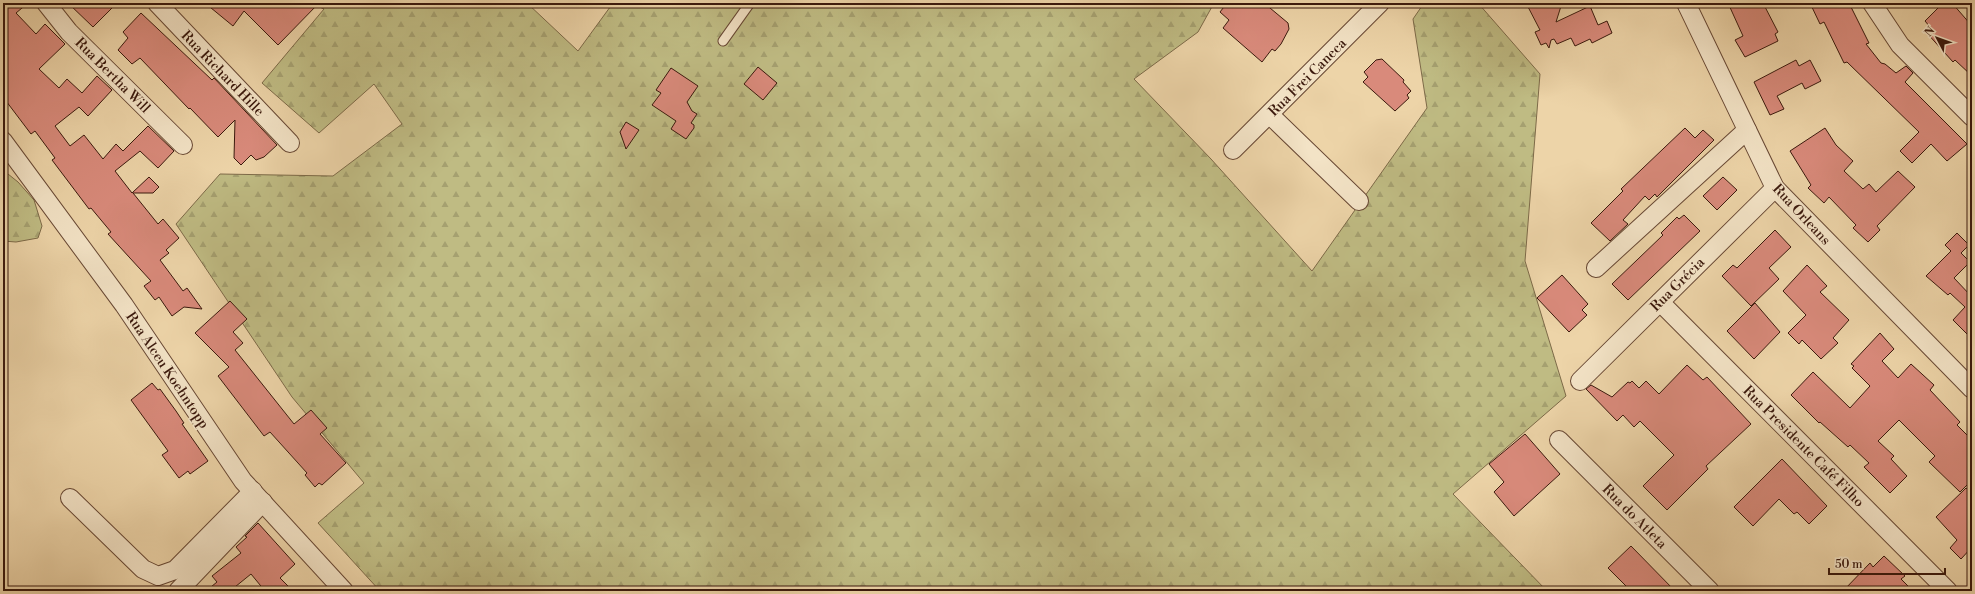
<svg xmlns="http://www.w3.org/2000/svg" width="1975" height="594" font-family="'Libre Bodoni',serif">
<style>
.forest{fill:url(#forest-firs);stroke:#7d6a48}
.building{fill:#d98a7b;stroke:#3b190d}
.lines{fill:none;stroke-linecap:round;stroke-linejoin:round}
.service-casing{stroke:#684834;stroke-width:11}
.minor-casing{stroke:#684834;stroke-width:20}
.service{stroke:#f3e3c6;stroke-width:9}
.minor{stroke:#f3e3c6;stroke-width:18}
.labels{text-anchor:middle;stroke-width:3;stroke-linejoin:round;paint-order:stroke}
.street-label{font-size:14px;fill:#3b190d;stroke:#f3e3c6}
</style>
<defs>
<pattern id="forest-firs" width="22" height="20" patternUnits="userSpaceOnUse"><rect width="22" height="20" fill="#bfbb83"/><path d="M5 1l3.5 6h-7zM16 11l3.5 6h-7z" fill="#a5a070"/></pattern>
</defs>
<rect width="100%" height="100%" fill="#edd4a8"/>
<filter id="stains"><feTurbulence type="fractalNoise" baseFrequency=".005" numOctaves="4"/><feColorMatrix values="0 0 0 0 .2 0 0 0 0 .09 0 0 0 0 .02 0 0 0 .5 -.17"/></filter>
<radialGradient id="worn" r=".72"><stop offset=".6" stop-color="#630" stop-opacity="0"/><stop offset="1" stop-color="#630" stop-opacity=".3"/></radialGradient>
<!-- forest -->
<g class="forest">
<polygon points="311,3 527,3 578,51 613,3 1214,3 1198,32 1134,79 1211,159 1312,271 1427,108 1413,19 1424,3 1478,3 1540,74 1525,261 1566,396 1453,494 1547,591 380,591 318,523 364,483 292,397 176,224 220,174 333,176 402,124 374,84 319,133 262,83 324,9"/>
<polygon points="3,170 18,182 34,200 42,226 38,238 16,242 3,241"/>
</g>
<!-- building -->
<g class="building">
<polygon points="3,3 28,3 16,13 36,34 45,24 65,44 39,69 59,88 67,79 82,93 97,76 112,90 88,116 79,107 55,126 70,146 84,135 103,159 116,144 123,151 148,126 174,151 158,168 140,151 115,171 132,193 149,177 159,187 153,193 133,193 158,224 163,219 179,238 166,250 169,253 160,260 183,291 187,288 202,309 184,307 172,316 159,297 155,300 144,286 151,281 108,234 111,232 91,208 89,209 52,160 55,158 35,131 31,134 3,97"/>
<polygon points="68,3 117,3 93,27"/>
<polygon points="205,3 319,3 278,45 244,11 233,26"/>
<polygon points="1227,3 1264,3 1288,23 1289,29 1281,44 1275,51 1272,49 1262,62 1223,28 1229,20 1220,12"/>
<polygon points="1526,3 1562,3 1556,22 1590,6 1598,25 1607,21 1612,33 1592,43 1590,39 1575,46 1571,38 1557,44 1554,39 1551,40 1549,48 1546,43 1541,45 1535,32 1540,30"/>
<polygon points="1728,3 1763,3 1778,32 1775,34 1778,41 1745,57 1735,40 1743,36"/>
<polygon points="1810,3 1849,3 1869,43 1866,44 1881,63 1885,64 1896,73 1906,66 1913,73 1905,82 1967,144 1947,161 1931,144 1912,163 1900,151 1919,132 1847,62 1844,63 1824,22 1820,24"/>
<polygon points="1943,3 1952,3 1972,26 1972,76 1955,60 1953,62 1926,32 1930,27 1925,21"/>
<polygon points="141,13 212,80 214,78 277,145 264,157 256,160 251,155 241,165 234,158 235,120 218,137 190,108 189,109 140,58 132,64 118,50 128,38 123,32"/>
<polygon points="1382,59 1404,80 1403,82 1411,91 1407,95 1409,98 1395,111 1363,82 1368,77 1364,72 1376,60"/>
<polygon points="1796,60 1799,66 1810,60 1821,81 1805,89 1802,83 1777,96 1784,109 1770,115 1754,82"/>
<polygon points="758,67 777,83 763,100 744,84"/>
<polygon points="671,68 698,86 687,102 692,111 697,114 691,123 694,125 694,128 686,139 671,129 676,121 652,105 661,93 656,90"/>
<polygon points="626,122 639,130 626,149 620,132"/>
<polygon points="1685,128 1695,138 1703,130 1714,140 1657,197 1655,194 1649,200 1645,196 1623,220 1628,224 1610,241 1591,223 1623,191 1621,189"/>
<polygon points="1825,128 1836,145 1853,161 1844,171 1863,189 1869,184 1876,192 1898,171 1915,187 1877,226 1880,230 1868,242 1853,228 1856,225 1829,197 1824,203 1808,188 1811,185 1790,151"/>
<polygon points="1723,177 1737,190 1717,210 1703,196"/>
<polygon points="1684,215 1700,231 1628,300 1612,284 1663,235 1661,233 1677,217 1679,219"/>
<polygon points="1775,230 1791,247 1769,268 1779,279 1751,306 1722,276 1733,265 1737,268"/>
<polygon points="1957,233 1969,245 1961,253 1970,262 1954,278 1972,297 1972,339 1953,320 1965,307 1950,293 1948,295 1926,276 1951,251 1945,245"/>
<polygon points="1807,265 1827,286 1820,292 1849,320 1833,338 1838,343 1821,359 1802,340 1799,344 1788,333 1806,315 1783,291"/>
<polygon points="1562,275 1588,304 1582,310 1587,315 1569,332 1537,298"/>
<polygon points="230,301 247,319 233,332 243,343 235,350 294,424 311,410 327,428 320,434 346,463 322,485 319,483 315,487 305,475 307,473 270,432 264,436 218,376 229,367 195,333"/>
<polygon points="1755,303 1780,332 1754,359 1727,331"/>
<polygon points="1880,333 1894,349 1882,361 1898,378 1911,364 1934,385 1930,390 1960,422 1957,425 1972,440 1972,480 1960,492 1929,462 1935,456 1899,420 1878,441 1894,456 1891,459 1907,476 1890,493 1864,467 1869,463 1850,445 1848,447 1820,422 1819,423 1791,395 1813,372 1850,408 1870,386 1852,368 1854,366 1851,364"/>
<polygon points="1687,365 1703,380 1707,377 1751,424 1706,466 1708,469 1667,510 1643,486 1674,455 1640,421 1634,427 1623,415 1617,421 1586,389 1591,385 1612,397 1628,382 1630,383 1632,381 1639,388 1646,381 1659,394"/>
<polygon points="152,383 158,390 160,389 176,411 184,423 182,424 208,461 190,474 188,471 179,478 162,455 168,451 131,400"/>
<polygon points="1525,434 1560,474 1514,516 1494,492 1504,482 1489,464"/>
<polygon points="1782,459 1827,506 1809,524 1797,512 1794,514 1779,499 1753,526 1734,507"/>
<polygon points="1966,488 1972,493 1972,547 1961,559 1950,548 1957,540 1936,517"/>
<polygon points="258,523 295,564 280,578 293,591 265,591 251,574 230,591 206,591 217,582 212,576 241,553 236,547 247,537 245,536"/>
<polygon points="1631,546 1675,591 1631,591 1608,568"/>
<polygon points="1884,556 1905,576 1901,579 1913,591 1843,591 1870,563 1873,567"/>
</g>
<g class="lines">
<!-- service casing -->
<g class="service-casing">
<polyline id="service" points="723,41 750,3"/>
</g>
<!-- minor casing -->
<g class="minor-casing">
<g id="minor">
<polyline points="46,3 69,32 183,145"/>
<polyline points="157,3 290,143"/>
<polyline points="1686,3 1775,188 1972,389"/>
<polyline points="1872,3 1900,45 1972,117"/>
<polyline points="1270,115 1359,201"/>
<polyline points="3,141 124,305 243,481 344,591"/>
<polyline points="1233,150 1380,3"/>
<polyline points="1596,268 1747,130"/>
<polyline points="1660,302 1948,591"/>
<polyline points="1580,381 1775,188"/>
<polyline points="1559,440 1710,591"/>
<polyline points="70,498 143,569 158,576 175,570 253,491"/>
<polyline points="178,591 263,502"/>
</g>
</g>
<!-- service -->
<use href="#service" class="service"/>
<!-- minor -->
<use href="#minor" class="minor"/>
</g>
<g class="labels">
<!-- street labels -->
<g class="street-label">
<text transform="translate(223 73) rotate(46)" y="5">Rua Richard Hille</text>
<text transform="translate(113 75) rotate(45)" y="5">Rua Bertha Will</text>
<text transform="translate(1307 77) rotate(-45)" y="5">Rua Frei Caneca</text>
<text transform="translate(1802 214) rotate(47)" y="5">Rua Orleans</text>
<text transform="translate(1677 284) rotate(-45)" y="5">Rua Grécia</text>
<text transform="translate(168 370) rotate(56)" y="5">Rua Alceu Koehntopp</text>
<text transform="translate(1804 446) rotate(45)" y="5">Rua Presidente Café Filho</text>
<text transform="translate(1635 516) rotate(45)" y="5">Rua do Atleta</text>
</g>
</g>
<!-- margin -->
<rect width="1975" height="594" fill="none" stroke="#edd4a8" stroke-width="16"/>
<rect x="4" y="4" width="1967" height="586" fill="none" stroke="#3b190d" stroke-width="2"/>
<rect x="8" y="8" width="1959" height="578" fill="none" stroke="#3b190d"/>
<!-- north arrow -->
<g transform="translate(1937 38) rotate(311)" stroke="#f3e3c6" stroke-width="3" paint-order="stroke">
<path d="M0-3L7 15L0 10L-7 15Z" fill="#3b190d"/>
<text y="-6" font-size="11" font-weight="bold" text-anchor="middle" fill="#3b190d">N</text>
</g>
<!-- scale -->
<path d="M1829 568v6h116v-6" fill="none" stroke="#3b190d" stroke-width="2"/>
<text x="1835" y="568" font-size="12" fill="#3b190d" stroke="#f3e3c6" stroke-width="3" paint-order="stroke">50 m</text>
<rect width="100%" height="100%" filter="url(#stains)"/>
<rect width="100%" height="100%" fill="url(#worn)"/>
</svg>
